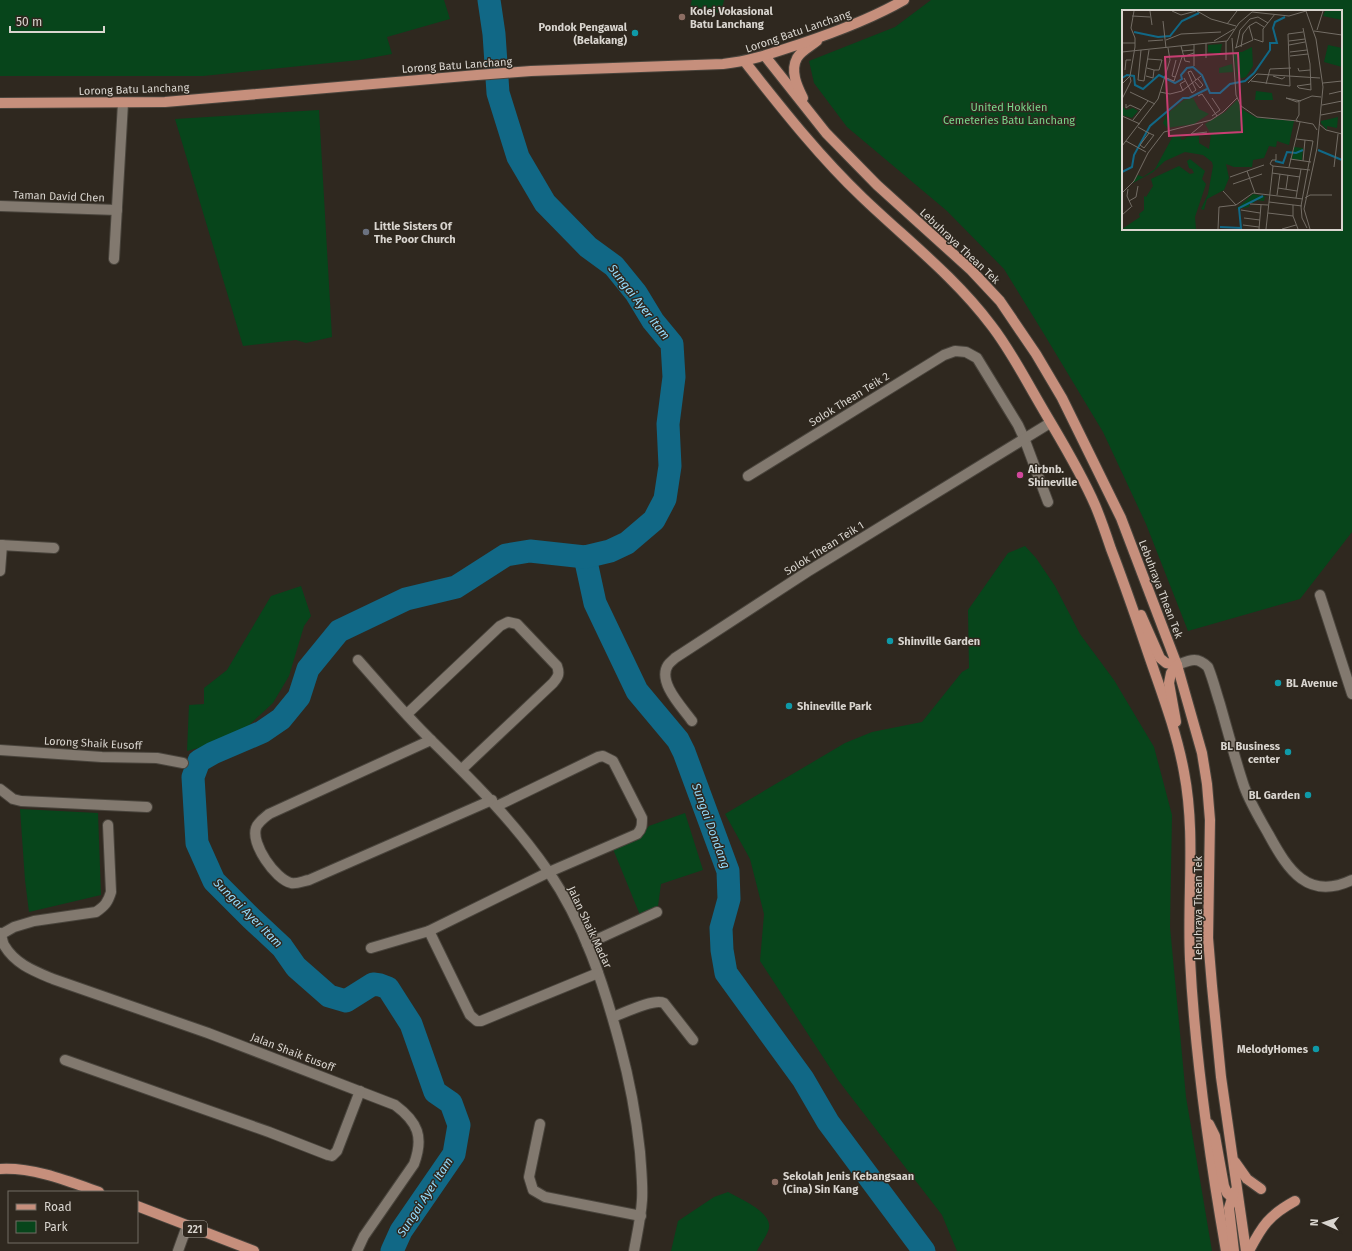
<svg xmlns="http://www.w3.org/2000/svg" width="1352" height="1251" font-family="'Fira Sans',sans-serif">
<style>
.green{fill:#07451b;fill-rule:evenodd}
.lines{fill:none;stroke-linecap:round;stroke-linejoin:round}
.river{stroke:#116886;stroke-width:23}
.minor-casing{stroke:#49443c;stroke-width:12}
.major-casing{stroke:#49443c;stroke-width:12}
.minor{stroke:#82796f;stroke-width:10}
.major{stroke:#c68f7c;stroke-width:10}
.education-dot{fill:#8d6e63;stroke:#2f281f;stroke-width:1.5}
.culture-dot{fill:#0f9aa8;stroke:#2f281f;stroke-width:1.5}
.worship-dot{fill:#6b7280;stroke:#2f281f;stroke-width:1.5}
.hotel-dot{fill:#d1479c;stroke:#2f281f;stroke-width:1.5}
.labels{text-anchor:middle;stroke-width:3;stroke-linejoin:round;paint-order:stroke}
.shield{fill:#2f281f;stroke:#a6a19a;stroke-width:1}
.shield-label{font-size:10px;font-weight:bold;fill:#d9d5cf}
.poi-label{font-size:11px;font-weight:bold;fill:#d9d5cf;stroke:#2f281f;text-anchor:start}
.street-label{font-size:11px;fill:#d9d5cf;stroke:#2f281f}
.park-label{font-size:11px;fill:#78d78a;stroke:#2f281f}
.water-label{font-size:12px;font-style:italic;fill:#93dbfc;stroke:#2f281f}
.inset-river{fill:none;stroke:#116886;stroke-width:2}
.inset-road{fill:none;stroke:#736d65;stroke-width:1}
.view{fill:#c73e72;fill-opacity:0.15;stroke:#c73e72;stroke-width:2}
.inset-edge{fill:none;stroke:#d9d5cf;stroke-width:2}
</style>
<rect width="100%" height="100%" fill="#2f281f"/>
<!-- green -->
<g class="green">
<polygon points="0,0 444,0 450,19 387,37 392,54 359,60 203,76 0,76"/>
<polygon points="692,0 724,0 721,13 690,8"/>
<path d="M931 0H1352V532L1300 599 1188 631 1146 524 1103 432 1044 334 1004 269 947 211 847 127 814 83 809 61 895 27ZM1123 11H1341V229H1123Z"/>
<polygon points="319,110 332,337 306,343 296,340 243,346 175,119"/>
<polygon points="1025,546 1036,558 1055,586 1080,634 1114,680 1154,747 1172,815 1170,927 1186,1097 1212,1251 957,1251 942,1215 838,1080 760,961 764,914 750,859 725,814 845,743 872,732 922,722 962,672 969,668 968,610 1008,553"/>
<polygon points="301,586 311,616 304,626 289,676 273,703 246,728 231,736 214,744 187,751 189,705 204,704 204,688 227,670 271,596"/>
<polygon points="20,809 98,813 101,895 29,912 25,880"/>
<polygon points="685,813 703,870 661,884 658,906 640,915 613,849 641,835 649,826"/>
<path d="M728 1192C739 1198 772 1212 769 1228 768 1234 760 1245 757 1251H671L678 1221 714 1197Z"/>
</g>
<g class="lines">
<!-- river -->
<g class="river">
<polyline points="585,557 595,603 637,691 678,740 684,752 728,871 729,899 721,928 722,950 726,973 803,1079 828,1122 924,1251"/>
<polyline points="392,1251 401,1231 454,1154 459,1125 451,1103 435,1092 411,1024 388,988 380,985 373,984 346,1001 329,996 296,967 282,947 252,919 214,881 197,843 193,777 199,761 213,753 262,732 281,719 299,697 308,669 339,631 406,599 456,587 506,555 530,551 585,557 610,551 627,543 654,520 665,499 670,466 668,424 674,377 672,344 653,321 636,293 614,266 588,247 545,203 518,157 498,93 494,34 489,0"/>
</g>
<!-- minor casing -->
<g class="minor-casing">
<g id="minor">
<polyline points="0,206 117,210"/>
<polyline points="114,259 123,103"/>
<polyline points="748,476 944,355 955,351 966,352 977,358 1018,425 1024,438 1048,502"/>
<polyline points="0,545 54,548"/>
<polyline points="0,571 2,545"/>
<polyline points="1320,595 1352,694"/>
<path d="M358 660C382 687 406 716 432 741 474 782 515 823 548 871 584 923 604 985 620 1045 630 1082 636 1114 640 1152 641 1168 643 1185 642 1200 641 1217 637 1234 634 1251"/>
<path d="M1177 665C1190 660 1197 656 1208 667 1213 679 1216 692 1220 704 1228 732 1235 759 1244 786 1250 803 1260 819 1269 835 1288 870 1308 901 1352 880"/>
<path d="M407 714 500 626 508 622 517 624 557 666C560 674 558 677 553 683L462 769"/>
<path d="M692 721C682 707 657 682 668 665 670 662 673 660 675 658L807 572 1050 423"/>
<path d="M431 740 269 814C264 818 258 822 256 828 251 844 275 879 291 883 297 884 303 881 309 880L492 800"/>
<polyline points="0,750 102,757 157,758 183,763"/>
<polyline points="0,789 13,799 21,801 147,807"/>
<polyline points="429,931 470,1015 477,1021 481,1021 598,973"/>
<path d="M0 933C2 936 2 941 4 945 15 964 34 971 53 979L208 1033 395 1105C418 1122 424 1137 414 1164L364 1236 357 1251"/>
<path d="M0 935 14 927 34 921 96 912C105 906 108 902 111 892L108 825"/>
<polyline points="587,944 657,912"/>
<path d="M371 948 429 931 549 872 637 834C642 829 642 825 642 818L613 761 603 756 598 757 497 806"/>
<path d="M613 1017C624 1013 654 998 664 1003L693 1040"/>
<polyline points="65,1060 269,1132 328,1155 332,1156 337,1151 360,1091"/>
<polyline points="540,1124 529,1177 533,1190 545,1197 641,1216"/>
<polyline points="178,1251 187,1226"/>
</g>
</g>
<!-- major casing -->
<g class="major-casing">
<g id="major">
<polyline points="765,56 826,133 877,185 971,270 1000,301 1036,354 1062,398 1121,518 1177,665 1202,753 1207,784 1210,820 1208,938 1212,986 1221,1077 1246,1251"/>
<path d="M745 62C783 110 819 156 863 198 907 240 955 277 991 325 1009 348 1023 375 1037 399 1057 434 1079 468 1095 505 1101 519 1106 534 1111 549 1123 580 1134 612 1145 644 1159 686 1176 728 1184 772 1196 834 1187 896 1190 959 1195 1057 1209 1154 1226 1251"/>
<path d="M803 98C797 86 790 71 797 58 801 51 811 46 817 41"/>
<path d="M0 103 165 102 477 75 531 71 723 64C751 61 773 53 800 44 836 32 871 19 904 0"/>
<polyline points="1141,615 1160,658 1166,663 1177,665"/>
<polyline points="1176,722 1169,683 1171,673 1177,665"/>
<polyline points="1209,1124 1215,1136 1224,1186 1227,1193 1239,1204"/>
<polyline points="1235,1162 1247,1179 1261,1189"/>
<path d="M0 1169C33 1167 68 1181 99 1192"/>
<polyline points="1234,1192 1229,1208 1234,1251"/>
<polyline points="137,1206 254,1251"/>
<path d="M1249 1251C1262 1226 1269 1215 1295 1201"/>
</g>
</g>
<!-- minor -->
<use href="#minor" class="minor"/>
<!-- major -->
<use href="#major" class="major"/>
</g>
<!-- markers -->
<g class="education-dot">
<circle cx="682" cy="17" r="4"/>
<circle cx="775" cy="1182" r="4"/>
</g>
<g class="culture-dot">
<circle cx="635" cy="33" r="4"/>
<circle cx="890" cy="641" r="4"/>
<circle cx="1278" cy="683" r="4"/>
<circle cx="789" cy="706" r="4"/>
<circle cx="1288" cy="752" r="4"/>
<circle cx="1308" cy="795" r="4"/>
<circle cx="1316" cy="1049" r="4"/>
</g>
<circle class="worship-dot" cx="366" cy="232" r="4"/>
<circle class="hotel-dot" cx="1020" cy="475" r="4"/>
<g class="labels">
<!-- shield labels -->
<rect class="shield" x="183" y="1221" width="24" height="16" rx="3"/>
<g class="shield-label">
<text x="195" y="1233">221</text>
</g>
<!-- poi labels -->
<g class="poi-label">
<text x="690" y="15">Kolej Vokasional<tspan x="690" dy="13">Batu Lanchang</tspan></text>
<text x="627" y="31" text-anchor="end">Pondok Pengawal<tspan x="627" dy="13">(Belakang)</tspan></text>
<text x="374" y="230">Little Sisters Of<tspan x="374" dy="13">The Poor Church</tspan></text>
<text x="1028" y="473">Airbnb.<tspan x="1028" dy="13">Shineville</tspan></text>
<text x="898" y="645">Shinville Garden</text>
<text x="1286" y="687">BL Avenue</text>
<text x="797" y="710">Shineville Park</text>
<text x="1280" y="750" text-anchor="end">BL Business<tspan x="1280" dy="13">center</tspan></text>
<text x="1300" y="799" text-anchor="end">BL Garden</text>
<text x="1308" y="1053" text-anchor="end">MelodyHomes</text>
<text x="783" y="1180">Sekolah Jenis Kebangsaan<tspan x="783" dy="13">(Cina) Sin Kang</tspan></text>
</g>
<!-- street labels -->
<g class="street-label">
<text transform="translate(798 31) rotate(-19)" y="4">Lorong Batu Lanchang</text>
<text transform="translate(457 65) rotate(-4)" y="4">Lorong Batu Lanchang</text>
<text transform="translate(134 89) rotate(-2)" y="4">Lorong Batu Lanchang</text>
<text transform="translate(59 196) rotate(2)" y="4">Taman David Chen</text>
<text transform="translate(960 246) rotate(43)" y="4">Lebuhraya Thean Tek</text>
<text transform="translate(849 399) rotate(-32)" y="4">Solok Thean Teik 2</text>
<text transform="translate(824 548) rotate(-32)" y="4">Solok Thean Teik 1</text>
<text transform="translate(1161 589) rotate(69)" y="4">Lebuhraya Thean Tek</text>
<text transform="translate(93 743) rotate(3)" y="4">Lorong Shaik Eusoff</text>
<text transform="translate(1198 908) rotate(-90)" y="4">Lebuhraya Thean Tek</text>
<text transform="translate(590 927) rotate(65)" y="4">Jalan Shaik Madar</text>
<text transform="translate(293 1052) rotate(21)" y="4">Jalan Shaik Eusoff</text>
</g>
<!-- park labels -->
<g class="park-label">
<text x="1009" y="111">United Hokkien<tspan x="1009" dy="13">Cemeteries Batu Lanchang</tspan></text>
</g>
<!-- water labels -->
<g class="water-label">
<text transform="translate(639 302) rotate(52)" y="4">Sungai Ayer Itam</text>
<text transform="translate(711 826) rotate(70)" y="4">Sungai Dondang</text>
<text transform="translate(248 913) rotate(45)" y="4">Sungai Ayer Itam</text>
<text transform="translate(425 1197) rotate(-57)" y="4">Sungai Ayer Itam</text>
</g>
</g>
<!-- overview -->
<g transform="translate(1122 10)">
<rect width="220" height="220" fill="#2f281f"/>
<path d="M203 1H220V10L201 6ZM100 34 98 44 86 42V35ZM206 35 220 38V57L202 52ZM130 37 131 56 124 67 116 69 111 42H120ZM110 54 111 62 97 63V58ZM134 81 150 83 151 90H133ZM71 88 77 99 87 104 72 114 45 118 41 113 45 104 62 90ZM115 90 121 100 135 108 172 111 167 135 155 131 154 137 147 136 142 148 131 150 130 157H112L104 154 107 168 102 180 85 189 82 200 79 199 86 184 91 156 90 152 81 145 63 142 43 151 31 162 11 173 16 165 21 167 33 159 51 126H60L58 128 61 130 65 127 77 126V133L87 139 89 124 83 114 103 102ZM1 97 4 100 11 98 16 101 10 108 0 105ZM216 107 215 118 205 116V120L199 113V111ZM172 137 181 138 180 150 170 149ZM68 149 83 161 80 169 84 174 73 207 74 219H0L18 207 17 204 22 200V186L24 187 31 176 29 169 57 156 68 164 72 163 70 159 67 158 65 151ZM131 184 146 187 143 186 142 191 133 190 132 193H128L127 197 114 199Z" fill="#07451b"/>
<path class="inset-river" d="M12 22 36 27 48 26 60 11 77 3M0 68 5 65 12 66 13 75 21 79 37 65 53 73 60 69 59 65 65 58 71 57 80 65 88 83H98L108 74 123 71 132 63 148 40V33H155L151 18 153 12 163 7M196 140 220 150M153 151 161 153 165 142 174 143 181 140M0 162 10 157 12 145 28 116 61 88H67L85 79M98 217 119 218 117 198 141 186"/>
<path class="inset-road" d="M28 1 30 15M50 1 59 5 74 1M75 1 89 9 114 16M184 1 194 29 201 77 195 138 182 199 188 219M10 6 28 7M41 11 44 38M105 14 115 1M195 20 201 1M192 21 220 25M110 28 114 85 119 96 135 107 176 111M132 29 141 32V19L153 4M44 30 59 24 99 22M26 31 41 30M92 31 112 19M104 31V50M167 31 183 29M0 33H13M167 35 183 32M59 36 63 51 68 52M119 37 121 24 127 16 134 12 142 17M113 38 131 30 127 16M114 38 118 20 128 9 136 7 146 13M19 40 16 70 22 71 27 40M60 41 72 40M0 42 105 31 117 13 130 2 167 6 184 1M168 42 185 40M168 46 186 44M84 48V33M26 49 40 50 37 60H32M72 56V35M176 58 177 61 188 60M3 60 4 50H9M24 66 31 68 32 60 25 58M151 66 160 69 163 67M42 67 52 71 60 47 72 43M53 67 50 66 54 50M62 68 70 83 74 80 71 74M129 71 168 76 166 24 181 22M73 72 78 78 81 75 76 69M126 73 135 64 198 68M201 73 220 71M0 74 8 66 13 37V28L9 18 12 1M71 74 66 62 69 61 74 70M144 74 148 59 169 58M175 76 177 78 189 80 188 54 181 18M175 76 189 74M61 81 58 74 63 71M8 82 33 94M38 82 48 84 60 81 79 66M207 84 220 81M76 86 80 84 95 106M164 88 175 92 190 86 199 87M164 88 179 91M0 89 9 71 8 67M4 94V98L8 95 19 100M200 95 220 91M199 105 220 101M0 106 18 114M90 106 98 100 90 88M11 110 26 91M174 110 177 105V92M174 111 191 114 195 120M81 114 69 124 85 122M197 114 204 120 220 124M16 117 23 121 31 125H32L22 138 18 135 27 123M174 129 191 131M4 131 24 142M0 136 36 89 48 50 46 38M168 149 189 152M181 151 183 130M151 156 188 160M151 156 148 154 150 150H154V144M167 157 178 112M212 157 216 124M125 161 133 183M150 163 178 167M108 167 142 155M111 174 140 164M156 178 175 181M6 179 5 186 10 197M164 179 166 165M101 181 114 195M0 183 12 171 26 143 42 122 89 110 101 102 115 88M155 185 158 164M174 188 179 159M183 188 188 185H210M7 191 14 187 16 176M147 192 180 196M128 194 146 195M171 195V206L176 219M119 200 138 203M146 203 171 206M0 205 9 197M122 208 138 210M121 215 137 217M185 218 180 208 179 196 191 131M96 219 97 197 114 195 131 183 181 189M137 219 139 195M144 219 151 156M160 219 174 215"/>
<path class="view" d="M116 43 120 122 47 126 43 47Z"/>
<rect width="220" height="220" class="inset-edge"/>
</g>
<!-- legend -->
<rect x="8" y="1191" width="130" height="52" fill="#2f281f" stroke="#736d65"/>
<rect x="16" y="1204" width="20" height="6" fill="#c68f7c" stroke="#736d65"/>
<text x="44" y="1211" font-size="12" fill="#d9d5cf">Road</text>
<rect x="16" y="1221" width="20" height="12" fill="#07451b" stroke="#736d65"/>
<text x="44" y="1231" font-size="12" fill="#d9d5cf">Park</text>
<!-- north arrow -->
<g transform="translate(1324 1223) rotate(273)" stroke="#2f281f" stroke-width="3" paint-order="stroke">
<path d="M0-3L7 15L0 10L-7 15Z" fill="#d9d5cf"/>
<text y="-6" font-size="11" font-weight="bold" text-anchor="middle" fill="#d9d5cf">N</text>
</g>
<!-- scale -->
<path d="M10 26v6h94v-6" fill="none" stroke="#d9d5cf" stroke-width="2"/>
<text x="16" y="26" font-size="12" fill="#d9d5cf" stroke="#2f281f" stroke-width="3" paint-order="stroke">50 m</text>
</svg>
